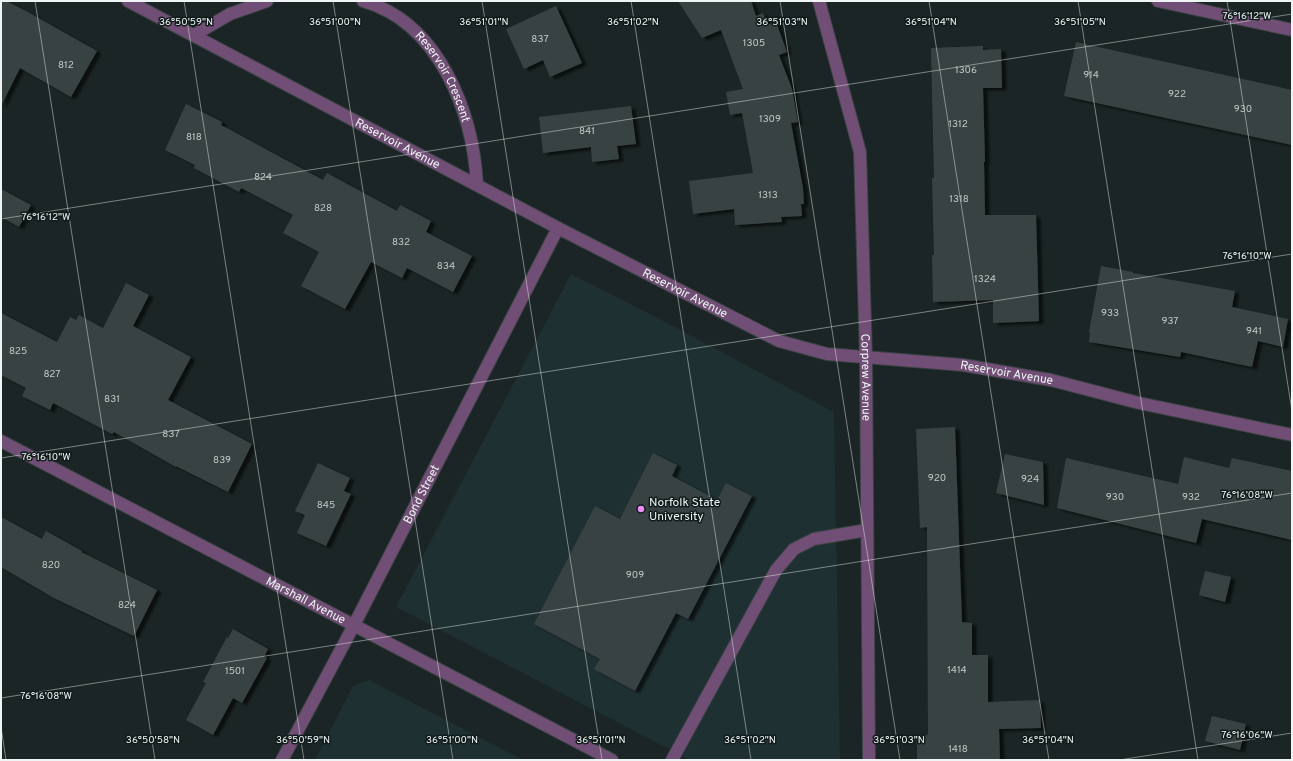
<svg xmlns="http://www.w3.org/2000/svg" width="1293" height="761" font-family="Overpass,sans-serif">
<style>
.built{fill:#1e3031}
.building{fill:#384243;filter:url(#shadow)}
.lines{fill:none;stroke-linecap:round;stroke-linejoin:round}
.lane-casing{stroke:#394242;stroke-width:14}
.street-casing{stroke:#394242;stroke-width:14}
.lane{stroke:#714e75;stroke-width:12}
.street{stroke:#714e75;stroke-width:12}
.ticks{fill:none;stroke:#eff5f5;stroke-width:1;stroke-opacity:0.45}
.poi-dot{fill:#ed8cf9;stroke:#121b1c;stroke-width:1.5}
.labels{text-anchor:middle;stroke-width:3;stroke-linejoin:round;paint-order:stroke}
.number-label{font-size:10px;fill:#c1c8c8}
.street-label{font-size:12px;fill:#eff5f5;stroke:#121b1c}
.poi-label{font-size:12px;fill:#eff5f5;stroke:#121b1c;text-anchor:start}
.ticks-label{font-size:10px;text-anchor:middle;fill:#eff5f5;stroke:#121b1c;stroke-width:3;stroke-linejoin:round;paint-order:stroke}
</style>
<defs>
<filter id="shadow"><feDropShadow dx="4.5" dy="2.5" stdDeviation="1" flood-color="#0009"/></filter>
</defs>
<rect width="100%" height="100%" fill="#1b2525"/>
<!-- built -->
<g class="built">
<polygon points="571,274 654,316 834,412 840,760 690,760 396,607"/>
<polygon points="369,680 523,760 315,760 353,686"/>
</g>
<!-- building -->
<g class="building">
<polygon points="1,1 6,1 26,11 97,51 71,97 20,68 1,106"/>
<polygon points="678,1 751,1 756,16 763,13 767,25 776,22 787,52 779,55 792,89 798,122 791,123 803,188 804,204 801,204 802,216 781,217 782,222 735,225 734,209 693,214 689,181 753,173 742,113 730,115 726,92 743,89 721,30 702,38"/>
<polygon points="556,6 582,63 550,77 543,60 524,69 506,29"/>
<polygon points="1076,42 1292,90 1292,145 1064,96"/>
<polygon points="983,46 983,50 1001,49 1002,88 983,88 985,162 984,162 985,215 1036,215 1039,321 993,323 993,300 933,302 932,255 934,255 932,178 934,178 931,48"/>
<polygon points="186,104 222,122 221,125 323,180 327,173 397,211 400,205 431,221 426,232 472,256 453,292 407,268 402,278 371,262 345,309 301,286 319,252 283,233 293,215 241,188 239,192 194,168 195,165 165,150"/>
<polygon points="631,106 636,144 617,146 619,159 592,162 591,147 543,153 539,117"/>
<polygon points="1,189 31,205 19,227 1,217"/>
<polygon points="1101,266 1133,272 1133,273 1235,291 1232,307 1288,319 1283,347 1258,341 1252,367 1181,352 1180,357 1089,342 1090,333 1089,332"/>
<polygon points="126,283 149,295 133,326 191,357 168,400 252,444 228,492 176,466 176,467 114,432 112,434 53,403 50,410 22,396 26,388 1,375 1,313 57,342 70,317 76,320 79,315 103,328"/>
<polygon points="955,427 962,622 972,623 972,655 988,655 988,702 1040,700 1041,728 999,729 1000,760 917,760 917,736 928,735 927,527 920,528 916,429"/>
<polygon points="653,453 677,465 672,476 717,500 726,483 752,496 688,619 676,613 635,691 594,669 600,659 534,624 595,506 620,519"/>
<polygon points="1005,454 1043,462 1044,505 996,493"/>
<polygon points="1184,457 1229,468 1232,458 1292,471 1292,540 1202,519 1196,543 1057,508 1066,458 1178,484"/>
<polygon points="318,463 350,478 344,491 351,494 326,546 297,533 305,515 295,511"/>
<polygon points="1,517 42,539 46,531 82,551 81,552 157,590 134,636 54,598 1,567"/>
<polygon points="1205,571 1231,577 1225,602 1199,595"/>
<polygon points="233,629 268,649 264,657 267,658 242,703 233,698 213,735 186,720 206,683 203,682 227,637 228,638"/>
<polygon points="1212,716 1246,724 1240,750 1205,741"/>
</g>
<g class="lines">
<!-- lane casing -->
<g class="lane-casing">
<polyline id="lane" points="672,760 776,570 794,549 814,539 867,530"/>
</g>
<!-- street casing -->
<g class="street-casing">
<g id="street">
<path id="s1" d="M128 1 558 228 779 341 827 354 963 365 1051 380 1139 403 1292 435"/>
<path id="s2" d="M363 1C440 23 473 113 477 185"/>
<path id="s3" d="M819 1 860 152 866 357 869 760"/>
<polyline points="1158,1 1292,30"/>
<polyline points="194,35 230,14 267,1"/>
<path id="s4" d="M1 441 612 760"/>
<path id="s5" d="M282 760 354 625 558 228"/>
</g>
</g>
<!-- lane -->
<use href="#lane" class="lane"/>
<!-- street -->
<use href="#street" class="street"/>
</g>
<!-- ticks -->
<path class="ticks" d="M35 1 155 760M184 1 304 760M333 1 453 760M482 1 602 760M631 1 751 760M780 1 900 760M929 1 1049 760M1078 1 1198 760M1227 1 1292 411M1 219 1292 14M1 458 1292 254M1 698 1292 493M1 727 6 760M1119 760 1292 733"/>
<!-- markers -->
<circle class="poi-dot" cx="641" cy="509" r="4"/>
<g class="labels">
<!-- number labels -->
<g class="number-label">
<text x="540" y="42">837</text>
<text x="754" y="46">1305</text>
<text x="66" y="68">812</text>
<text x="966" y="73">1306</text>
<text x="1091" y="78">914</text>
<text x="1177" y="97">922</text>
<text x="1243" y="112">930</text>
<text x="770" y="122">1309</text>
<text x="958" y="127">1312</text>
<text x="587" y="134">841</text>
<text x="194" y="140">818</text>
<text x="263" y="180">824</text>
<text x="768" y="198">1313</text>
<text x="959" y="202">1318</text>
<text x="323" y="211">828</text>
<text x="401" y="245">832</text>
<text x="446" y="269">834</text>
<text x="985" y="282">1324</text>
<text x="1110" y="316">933</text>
<text x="1170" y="324">937</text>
<text x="1254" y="334">941</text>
<text x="18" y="354">825</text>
<text x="52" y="377">827</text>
<text x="112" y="402">831</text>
<text x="171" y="437">837</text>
<text x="222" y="463">839</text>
<text x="937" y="481">920</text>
<text x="1030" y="482">924</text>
<text x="1115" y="500">930</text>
<text x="1191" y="500">932</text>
<text x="326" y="508">845</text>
<text x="51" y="568">820</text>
<text x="635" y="578">909</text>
<text x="127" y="608">824</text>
<text x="957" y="673">1414</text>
<text x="235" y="674">1501</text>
<text x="958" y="752">1418</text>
</g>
<!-- street labels -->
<g class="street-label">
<text dy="4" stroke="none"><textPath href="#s2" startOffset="115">Reservoir Crescent</textPath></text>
<text dy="4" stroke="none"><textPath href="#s1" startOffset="305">Reservoir Avenue</textPath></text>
<text dy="4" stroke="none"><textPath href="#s1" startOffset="629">Reservoir Avenue</textPath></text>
<text dy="4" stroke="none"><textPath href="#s1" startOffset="965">Reservoir Avenue</textPath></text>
<text dy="4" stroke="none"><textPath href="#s3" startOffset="382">Corprew Avenue</textPath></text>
<text dy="4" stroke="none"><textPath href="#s5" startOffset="300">Bond Street</textPath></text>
<text dy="4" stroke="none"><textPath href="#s4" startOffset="344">Marshall Avenue</textPath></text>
</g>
<!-- poi labels -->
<g class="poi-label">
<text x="649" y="506">Norfolk State<tspan x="649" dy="14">University</tspan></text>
</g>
</g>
<g class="ticks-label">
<text x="1247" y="19">76°16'12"W</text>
<text x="186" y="25">36°50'59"N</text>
<text x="335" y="25">36°51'00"N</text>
<text x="484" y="25">36°51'01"N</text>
<text x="633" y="25">36°51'02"N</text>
<text x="782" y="25">36°51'03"N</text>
<text x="931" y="25">36°51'04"N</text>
<text x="1080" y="25">36°51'05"N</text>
<text x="46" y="220">76°16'12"W</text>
<text x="1247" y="259">76°16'10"W</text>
<text x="46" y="460">76°16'10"W</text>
<text x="1247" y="498">76°16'08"W</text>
<text x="46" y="699">76°16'08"W</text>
<text x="1247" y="738">76°16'06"W</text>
<text x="153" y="743">36°50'58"N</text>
<text x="303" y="743">36°50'59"N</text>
<text x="452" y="743">36°51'00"N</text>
<text x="601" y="743">36°51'01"N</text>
<text x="750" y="743">36°51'02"N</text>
<text x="899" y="743">36°51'03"N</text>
<text x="1048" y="743">36°51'04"N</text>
</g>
<!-- border -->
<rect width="1293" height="761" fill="none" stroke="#eff5f5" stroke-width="4"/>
</svg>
